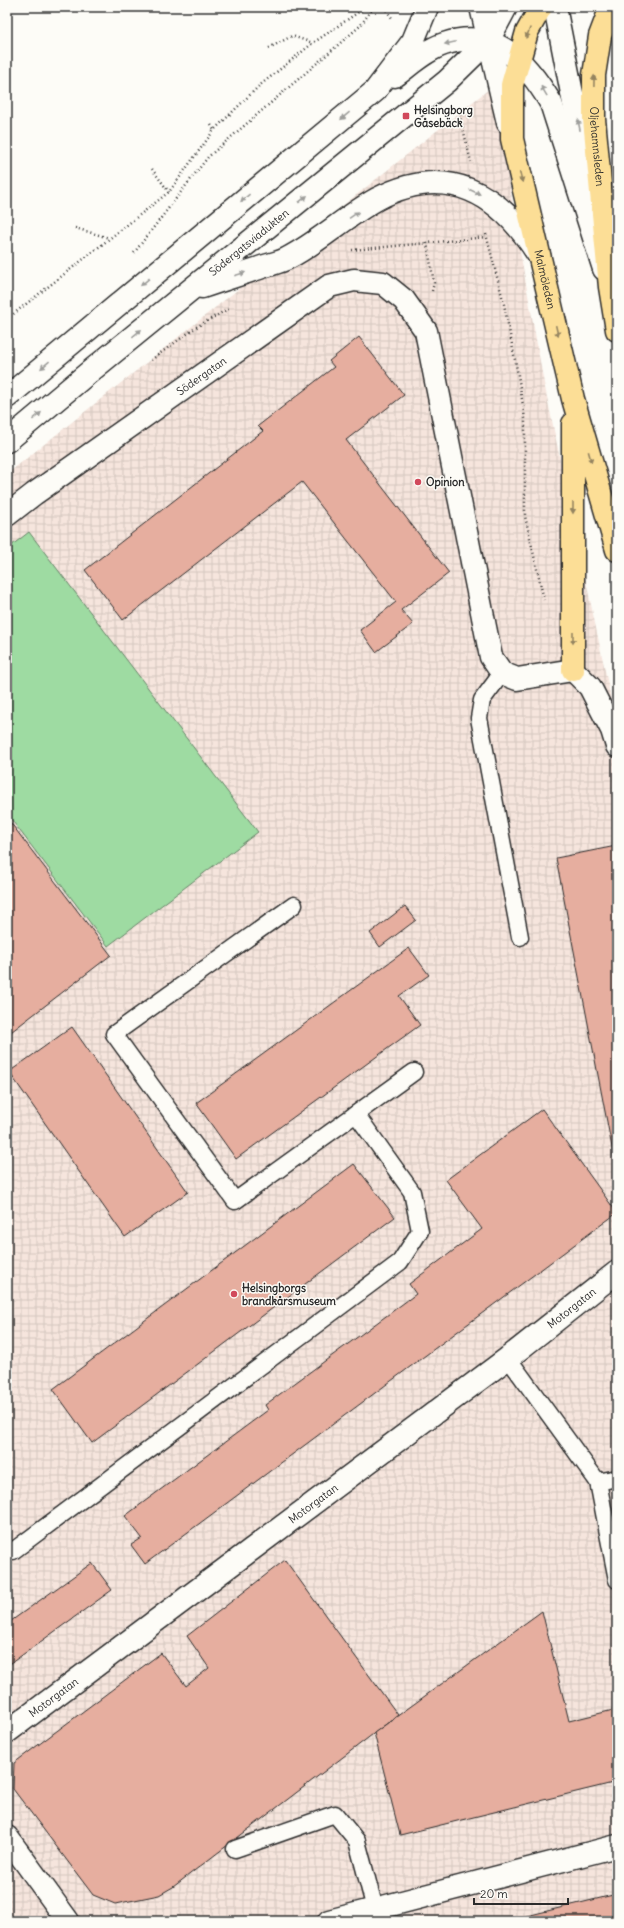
<svg xmlns="http://www.w3.org/2000/svg" width="624" height="1928" font-family="Delius,sans-serif">
<style>
.industrial{fill:url(#industrial-grid)}
.park{fill:#9edba2;stroke:#648366}
.building{fill:#e6ae9f;stroke:#2b2b2b}
.lines{fill:none;stroke-linecap:round;stroke-linejoin:round}
.lane-casing{stroke:#2b2b2b;stroke-width:19}
.street-casing{stroke:#2b2b2b;stroke-width:25}
.secondary-casing{stroke:#2b2b2b;stroke-width:25}
.highway-casing{stroke:#2b2b2b;stroke-width:25}
.path{stroke:#2b2b2b;stroke-width:2.5;stroke-dasharray:1 3;stroke-linecap:butt}
.lane{stroke:#fdfcf7;stroke-width:16}
.street{stroke:#fdfcf7;stroke-width:22}
.secondary{stroke:#fdfcf7;stroke-width:22}
.highway{stroke:#fcde96;stroke-width:22}
.oneway{fill:#948460}
.oneway2{fill:#9e9e9b}
.poi-dot{fill:#d1495b;stroke:#fdfcf7;stroke-width:1.5}
.labels{text-anchor:middle;stroke-width:3;stroke-linejoin:round;paint-order:stroke}
.poi-label{font-size:11px;font-weight:bold;fill:#2b2b2b;stroke:#fdfcf7;text-anchor:start}
.street-label{font-size:11px;fill:#2b2b2b;stroke:#fdfcf7}
</style>
<defs>
<pattern id="industrial-grid" width="8" height="8" patternUnits="userSpaceOnUse"><rect width="8" height="8" fill="#f6e5dd"/><path d="M0 4h8M4 0v8" fill="none" stroke="#d3c5be"/></pattern>
</defs>
<rect width="100%" height="100%" fill="#fdfcf7"/>
<filter id="ink" filterUnits="userSpaceOnUse"><feTurbulence type="fractalNoise" baseFrequency=".025" numOctaves="2"/><feDisplacementMap in="SourceGraphic" scale="8" xChannelSelector="R" yChannelSelector="G"/><feConvolveMatrix kernelMatrix="1 2 1 2 8 2 1 2 1" color-interpolation-filters="sRGB"/></filter>
<g filter="url(#ink)">
<!-- industrial -->
<polygon class="industrial" points="494,85 520,251 544,383 617,727 617,1921 7,1921 7,474"/>
<!-- park -->
<polygon class="park" points="29,532 258,832 108,946 7,814 7,549"/>
<!-- building -->
<g class="building">
<polygon points="359,337 404,395 346,440 449,573 401,610 413,624 376,652 360,630 396,602 302,482 123,620 85,570 263,431 258,426 334,367 329,361"/>
<polygon points="7,818 111,955 7,1035"/>
<polygon points="616,846 617,1158 614,1158 556,858"/>
<polygon points="405,906 416,920 380,947 370,933"/>
<polygon points="409,948 429,975 399,996 420,1025 236,1159 196,1103"/>
<polygon points="72,1027 188,1192 125,1237 9,1072"/>
<polygon points="542,1109 617,1213 145,1564 131,1545 142,1538 125,1516 268,1410 265,1405 416,1294 409,1284 482,1229 446,1180"/>
<polygon points="354,1164 395,1217 92,1443 53,1389"/>
<polygon points="285,1560 398,1715 173,1887 159,1895 115,1904 93,1895 13,1789 14,1763 161,1653 186,1686 209,1668 187,1636"/>
<polygon points="92,1563 112,1590 7,1666 7,1616 11,1621"/>
<polygon points="542,1611 569,1721 617,1709 617,1782 400,1835 374,1733"/>
<polygon points="617,1894 617,1921 506,1921"/>
</g>
<g class="lines">
<!-- lane casing -->
<g class="lane-casing">
<g id="lane">
<polyline points="502,673 482,700 479,718 520,937"/>
<polyline points="294,905 114,1034 235,1201 414,1072"/>
<polyline points="508,1358 598,1482 617,1580"/>
<polyline points="598,1482 617,1478"/>
<polyline points="7,1550 13,1551 400,1262 420,1231 412,1192 356,1114"/>
<polyline points="235,1849 335,1814 357,1841 375,1909"/>
</g>
</g>
<!-- street casing -->
<g class="street-casing">
<g id="street">
<path id="s1" d="M7 515 34 494 329 286 354 280 383 283 404 300 426 331 491 657 502 673 517 679 573 670 590 687 612 730 617 746"/>
<path id="s2" d="M7 1732 508 1358 617 1272"/>
<polyline points="7,1837 68,1921"/>
<polyline points="329,1921 617,1846"/>
</g>
</g>
<!-- secondary casing -->
<g class="secondary-casing">
<g id="secondary">
<polyline points="481,7 508,123"/>
<polyline points="555,7 591,190"/>
<path d="M395 76C410 65 426 50 444 44 496 26 527 63 551 103L604 269"/>
<path d="M202 287C222 280 242 274 262 267 271 264 281 262 288 258 319 242 346 216 377 199 448 162 500 193 539 256"/>
<polyline points="7,397 375,91 413,41 427,7"/>
<path id="s3" d="M7 441 87 374 447 81 488 41 506 7"/>
</g>
</g>
<!-- highway casing -->
<g class="highway-casing">
<g id="highway">
<path id="s4" d="M541 7 527 32 512 85V139L573 399 617 550"/>
<path id="s5" d="M611 7 600 36 594 75V119L610 287 617 330"/>
<polyline points="573,424 573,670"/>
</g>
</g>
<!-- path -->
<g class="path">
<polyline points="384,7 392,18"/>
<polyline points="269,48 292,36 313,43"/>
<polyline points="458,107 471,162"/>
<polyline points="211,125 214,130"/>
<polyline points="152,169 169,192"/>
<polyline points="75,228 109,238"/>
<polyline points="486,234 504,304 518,375 525,418 525,516 544,600"/>
<polyline points="352,250 427,243"/>
<polyline points="134,253 208,157 360,26 374,7"/>
<polyline points="432,291 434,283 427,243 486,237"/>
<polyline points="7,319 169,192 214,130 259,86 313,43 366,7"/>
<polyline points="151,360 198,326 230,308"/>
</g>
<!-- lane -->
<use href="#lane" class="lane"/>
<!-- street -->
<use href="#street" class="street"/>
<!-- secondary -->
<use href="#secondary" class="secondary"/>
<!-- highway -->
<use href="#highway" class="highway"/>
</g>
<!-- one-way arrows -->
<defs><path id="oneway-solid" d="M-6-.8H1V-3.2L6.5 0L1 3.2V.8H-6Z"/></defs>
<g class="oneway">
<use href="#oneway-solid" transform="translate(528 33) rotate(112)"/>
<use href="#oneway-solid" transform="translate(594 81) rotate(-89)"/>
<use href="#oneway-solid" transform="translate(521 177) rotate(76)"/>
<use href="#oneway-solid" transform="translate(557 331) rotate(77)"/>
<use href="#oneway-solid" transform="translate(590 457) rotate(74)"/>
<use href="#oneway-solid" transform="translate(573 508) rotate(90)"/>
<use href="#oneway-solid" transform="translate(573 638) rotate(90)"/>
</g>
<g class="oneway2">
<use href="#oneway-solid" transform="translate(450 43) rotate(168)"/>
<use href="#oneway-solid" transform="translate(544 91) rotate(-121)"/>
<use href="#oneway-solid" transform="translate(345 116) rotate(140)"/>
<use href="#oneway-solid" transform="translate(579 125) rotate(-101)"/>
<use href="#oneway-solid" transform="translate(475 192) rotate(24)"/>
<use href="#oneway-solid" transform="translate(245 198) rotate(140)"/>
<use href="#oneway-solid" transform="translate(303 199) rotate(-39)"/>
<use href="#oneway-solid" transform="translate(354 215) rotate(-34)"/>
<use href="#oneway-solid" transform="translate(240 274) rotate(-18)"/>
<use href="#oneway-solid" transform="translate(145 282) rotate(140)"/>
<use href="#oneway-solid" transform="translate(137 333) rotate(-39)"/>
<use href="#oneway-solid" transform="translate(45 365) rotate(140)"/>
<use href="#oneway-solid" transform="translate(37 416) rotate(-40)"/>
</g>
</g>
<!-- markers -->
<g class="poi-dot">
<rect x="402" y="112" width="8" height="8" rx="2"/>
<circle cx="418" cy="482" r="4"/>
<circle cx="234" cy="1294" r="4"/>
</g>
<g class="labels">
<!-- poi labels -->
<g class="poi-label">
<text x="414" y="114">Helsingborg<tspan x="414" dy="13">Gåsebäck</tspan></text>
<text x="426" y="486">Opinion</text>
<text x="242" y="1292">Helsingborgs<tspan x="242" dy="13">brandkårsmuseum</tspan></text>
</g>
<!-- street labels -->
<g class="street-label">
<text dy="4" stroke="none"><textPath href="#s5" startOffset="142">Oljehamnsleden</textPath></text>
<text dy="4" stroke="none"><textPath href="#s3" startOffset="313">Södergatsviadukten</textPath></text>
<text dy="4" stroke="none"><textPath href="#s4" startOffset="282">Malmöleden</textPath></text>
<text dy="4" stroke="none"><textPath href="#s1" startOffset="239">Södergatan</textPath></text>
<text dy="4" stroke="none"><textPath href="#s2" startOffset="706">Motorgatan</textPath></text>
<text dy="4" stroke="none"><textPath href="#s2" startOffset="382">Motorgatan</textPath></text>
<text dy="4" stroke="none"><textPath href="#s2" startOffset="58">Motorgatan</textPath></text>
</g>
</g>
<!-- margin -->
<rect width="624" height="1928" fill="none" stroke="#fdfcf7" stroke-width="24"/>
<rect x="12" y="12" width="600" height="1904" fill="none" stroke="#2b2b2b" stroke-width="1.5" filter="url(#ink)"/>
<!-- scale -->
<path d="M474 1898v6h94v-6" fill="none" stroke="#2b2b2b" stroke-width="2"/>
<text x="480" y="1898" font-size="12" fill="#2b2b2b" stroke="#fdfcf7" stroke-width="3" paint-order="stroke">20 m</text>
</svg>
